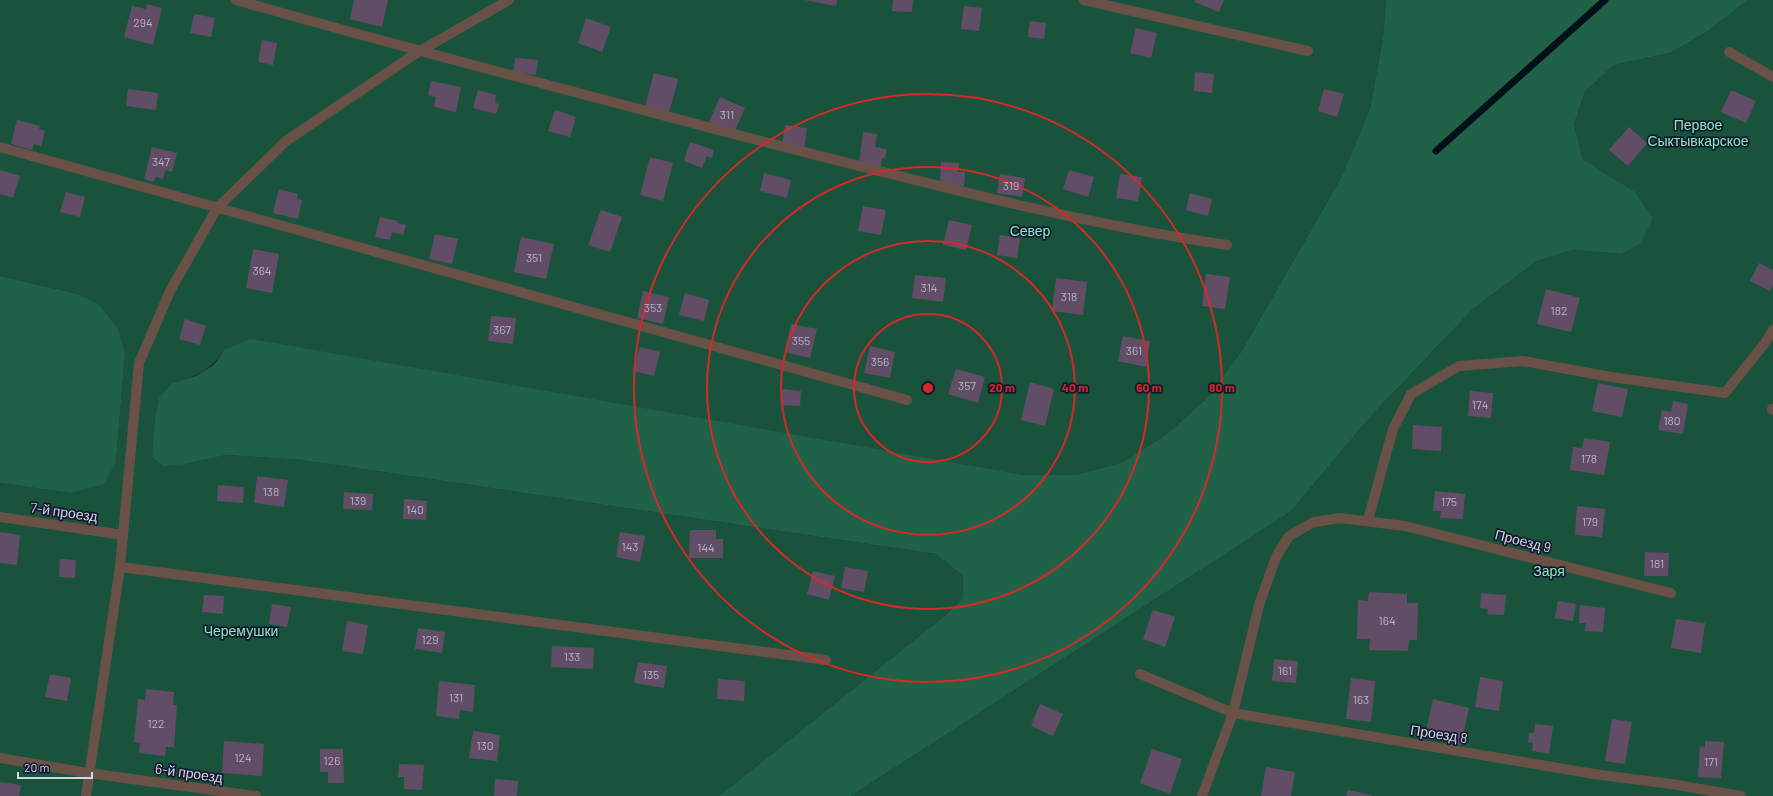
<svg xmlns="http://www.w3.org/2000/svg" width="1773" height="796" font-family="Barlow,sans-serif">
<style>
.green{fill:#1a533c}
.forest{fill:#206247}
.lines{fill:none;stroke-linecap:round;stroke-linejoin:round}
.stream{stroke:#011019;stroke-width:7}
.building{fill:#614e66}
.minor{stroke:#695147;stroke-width:10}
.ring{fill:none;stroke:#d62828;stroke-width:2}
.labels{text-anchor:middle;stroke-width:3.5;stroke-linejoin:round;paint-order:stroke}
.number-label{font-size:12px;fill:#b6b4c6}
.park-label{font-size:14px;fill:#8beabd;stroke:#14182e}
.street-label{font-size:14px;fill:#d2d6e6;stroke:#14182e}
.centre{fill:#d62828;stroke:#14182e;stroke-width:2}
.ring-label{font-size:12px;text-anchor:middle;font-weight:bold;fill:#d62828;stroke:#14182e;stroke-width:3.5;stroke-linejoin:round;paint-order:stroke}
</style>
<rect width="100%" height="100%" fill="#1d2139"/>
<!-- green -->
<g class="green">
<path d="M0 0H1386L1383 38 1370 108 1341 178 1241 352 1207 398 1167 434 1123 462 1075 475H1024L224 350C209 372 197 376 173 383L186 464 226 455 302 460 936 554 963 576V597L948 613 719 796H0V483L70 493 116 462 125 354 74 293 0 276Z"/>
<polygon points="1748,0 1773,0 1773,796 851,796 1290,512 1371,416 1473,309 1537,261 1573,250 1621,254 1634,191 1583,161 1574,124 1585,92 1614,65 1670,53 1707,32"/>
</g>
<!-- forest -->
<g class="forest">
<polygon points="1386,0 1748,0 1707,32 1670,53 1614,65 1585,92 1574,124 1583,160 1634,191 1653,218 1640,244 1621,254 1573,250 1537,261 1473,309 1371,416 1290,512 851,796 719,796 948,613 963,597 963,576 936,554 302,460 226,455 186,464 163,466 152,457 155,420 159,398 173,383 196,376 214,365 224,350 251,339 1024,475 1075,475 1123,462 1167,434 1207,398 1241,352 1341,178 1370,108 1383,38"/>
<polygon points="0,276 74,293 98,304 118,329 125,354 116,462 104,484 70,493 0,483"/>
</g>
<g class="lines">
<!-- stream -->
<polyline class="stream" points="1436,151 1605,0"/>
</g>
<!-- building -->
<g class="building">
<polygon points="354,0 388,0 382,27 350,19"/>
<polygon points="804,0 837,0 836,6"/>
<polygon points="893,0 913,0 912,12 892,11"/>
<polygon points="1195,0 1224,0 1219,12 1195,2"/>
<polygon points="147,4 162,8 153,45 124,37 132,6 146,9"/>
<polygon points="964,6 982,8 979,31 961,29"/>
<polygon points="194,14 215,18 211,37 190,33"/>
<polygon points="586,18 611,27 602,52 578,43"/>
<polygon points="1030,21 1046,23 1044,39 1028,37"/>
<polygon points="1136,28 1157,33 1151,58 1130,53"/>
<polygon points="262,40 277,43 273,65 258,62"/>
<polygon points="515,58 538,60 536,75 513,72"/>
<polygon points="1195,72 1214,74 1212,93 1194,91"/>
<polygon points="654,73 678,79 669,113 645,106"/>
<polygon points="431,81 461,87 456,112 434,107 436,97 428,95"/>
<polygon points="128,89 158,93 156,110 126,106"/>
<polygon points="1324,89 1344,94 1337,117 1318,111"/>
<polygon points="478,90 496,95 495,103 499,104 496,114 473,108"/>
<polygon points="1731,90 1756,101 1746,123 1721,112"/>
<polygon points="720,97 745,108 734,133 709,122"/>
<polygon points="555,110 576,117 570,137 548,131"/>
<polygon points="17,120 40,126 39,129 45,131 41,146 34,144 32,150 11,144"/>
<polygon points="785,125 807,128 804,150 782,147"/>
<polygon points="1629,127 1647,143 1628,166 1609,150"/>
<polygon points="863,132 877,134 875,147 887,149 885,158 882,158 881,166 859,163"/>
<polygon points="690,142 714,150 712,158 707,156 702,168 684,161"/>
<polygon points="152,147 177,153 172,172 165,170 163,179 156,177 153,182 144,179"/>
<polygon points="650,157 673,163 663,201 640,195"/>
<polygon points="941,162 959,163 958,172 965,172 964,186 940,185"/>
<polygon points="0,170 20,176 13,198 0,194"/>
<polygon points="1069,170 1094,177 1088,197 1063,189"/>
<polygon points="764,173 791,180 787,198 760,191"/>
<polygon points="1000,174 1025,178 1022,197 997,193"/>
<polygon points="1120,174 1142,177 1138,201 1116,198"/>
<polygon points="279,189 298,194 297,199 302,200 298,219 273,213"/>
<polygon points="66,192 85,197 80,217 60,212"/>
<polygon points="1190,193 1212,199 1208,216 1186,210"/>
<polygon points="863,206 886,210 881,235 858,231"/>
<polygon points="601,210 622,217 610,252 588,245"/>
<polygon points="380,217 397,221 397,223 406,225 403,235 392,232 390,240 375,237"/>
<polygon points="949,220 972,225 966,250 943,245"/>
<polygon points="435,234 458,239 452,264 429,259"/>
<polygon points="1000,235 1020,238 1017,258 997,255"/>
<polygon points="521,237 554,244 546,279 514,272"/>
<polygon points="253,249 279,254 272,293 246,288"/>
<polygon points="1759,263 1773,270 1773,285 1770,291 1750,281"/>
<polygon points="1206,274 1230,277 1225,309 1202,306"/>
<polygon points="915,275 946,278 943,302 912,298"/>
<polygon points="1056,278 1087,282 1083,315 1052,311"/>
<polygon points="1546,289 1580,298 1571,332 1537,324"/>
<polygon points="643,291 669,297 663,324 637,318"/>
<polygon points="685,293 709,300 704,321 679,315"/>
<polygon points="491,316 516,318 513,344 488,341"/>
<polygon points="185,319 206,326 200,345 179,339"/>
<polygon points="791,324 817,329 810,358 785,352"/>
<polygon points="1123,336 1150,341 1146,367 1118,361"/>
<polygon points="870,346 895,352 890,378 864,373"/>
<polygon points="640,347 660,352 654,376 633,371"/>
<polygon points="956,369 985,377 978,403 948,394"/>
<polygon points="1030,382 1054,389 1045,426 1021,420"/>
<polygon points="1598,383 1628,389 1622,417 1592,411"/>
<polygon points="781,389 801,391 800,406 781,405"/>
<polygon points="1470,391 1493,393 1491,418 1468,416"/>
<polygon points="1673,401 1688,404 1683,434 1658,430 1662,410 1671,412"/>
<polygon points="1413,425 1442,427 1441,451 1412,449"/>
<polygon points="1584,438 1610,442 1604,475 1570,470 1573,447 1582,448"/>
<polygon points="257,476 288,480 284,507 254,503"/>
<polygon points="218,485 244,487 243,503 217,501"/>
<polygon points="1435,491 1465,494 1463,519 1440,518 1441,511 1433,511"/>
<polygon points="344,492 373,494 372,510 343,509"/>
<polygon points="404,499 427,501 426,520 403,519"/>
<polygon points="1577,506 1605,509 1602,537 1575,535"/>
<polygon points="690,530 716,530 716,539 723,539 723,558 689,558"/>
<polygon points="0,532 20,535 17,565 0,563"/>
<polygon points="620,532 645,536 640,562 616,557"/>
<polygon points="1645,552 1669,553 1668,576 1644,576"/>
<polygon points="60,559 76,560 75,578 59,577"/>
<polygon points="845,567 868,571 864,592 841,588"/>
<polygon points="813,571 835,576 829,600 807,594"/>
<polygon points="1369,592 1407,594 1407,603 1418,603 1417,640 1409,640 1408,651 1369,650 1370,639 1357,639 1358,600 1368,601"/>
<polygon points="1481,593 1506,595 1504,615 1487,614 1488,609 1480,608"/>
<polygon points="204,595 224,596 223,614 202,612"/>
<polygon points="1558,601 1576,604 1573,621 1555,618"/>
<polygon points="272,604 291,607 287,627 269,624"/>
<polygon points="1580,605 1605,608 1603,632 1585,631 1586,623 1579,623"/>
<polygon points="1153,610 1175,617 1165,647 1143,639"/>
<polygon points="1676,619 1705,623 1701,653 1671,648"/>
<polygon points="347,621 368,625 363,654 342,651"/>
<polygon points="418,628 445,632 442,653 415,649"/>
<polygon points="552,646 594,648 593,669 551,667"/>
<polygon points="1274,659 1298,661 1296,683 1272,681"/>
<polygon points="638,662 667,666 664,688 634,683"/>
<polygon points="50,674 71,678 67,701 45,697"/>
<polygon points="1480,677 1503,681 1499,711 1475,707"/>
<polygon points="1351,678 1375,681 1371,722 1346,719"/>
<polygon points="718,679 745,681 744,701 717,699"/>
<polygon points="439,681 475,685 473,712 460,710 459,719 436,716"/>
<polygon points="146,689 174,692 173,705 177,705 174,747 166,747 165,756 139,753 140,743 134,742 138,699 145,700"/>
<polygon points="1433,699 1469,708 1461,745 1425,736"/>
<polygon points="1040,704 1063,714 1053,736 1031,726"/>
<polygon points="1612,719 1632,722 1625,764 1605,761"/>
<polygon points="1535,724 1553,726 1549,754 1532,751 1533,743 1528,742 1529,733 1534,733"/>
<polygon points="473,731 500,735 497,761 469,758"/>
<polygon points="224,741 264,744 262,776 222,773"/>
<polygon points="1705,741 1724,742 1721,778 1698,777 1700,746 1705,747"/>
<polygon points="320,749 343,749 344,783 328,783 328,772 320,772"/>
<polygon points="1152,749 1182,759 1170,794 1140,783"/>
<polygon points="399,764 424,765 422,790 404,789 404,777 398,777"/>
<polygon points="1266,767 1295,772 1291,796 1261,796"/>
<polygon points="495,779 518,781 517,796 494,796"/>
<polygon points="0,782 21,785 19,796 0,796"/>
<polygon points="1348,790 1371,795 1371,796 1346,796"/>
</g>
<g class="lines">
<!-- minor -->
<g class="minor">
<path d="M236 0C411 50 586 95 761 141 916 180 1069 222 1227 245"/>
<polyline points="1084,0 1308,51"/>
<polyline points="1729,52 1773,77"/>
<polyline points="0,147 907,400"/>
<polyline points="1772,409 1773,410"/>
<polyline points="0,517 123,535"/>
<polyline points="1368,520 1393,429 1411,394 1459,366 1523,361 1611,377 1725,393 1765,343 1773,330"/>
<polyline points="120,567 826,660"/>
<polyline points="1140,674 1233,713 1594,774 1671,784 1741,796"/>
<polyline points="0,758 88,773 256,796"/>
<polyline points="86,796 120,567 139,363 170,291 217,208 286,141 418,52 509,0"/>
<polyline points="1202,796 1233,713 1259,605 1276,557 1289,536 1314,522 1340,518 1405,526 1671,593"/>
</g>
</g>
<!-- distance rings -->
<g class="ring">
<circle cx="928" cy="388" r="74"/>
<circle cx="928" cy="388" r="147"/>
<circle cx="928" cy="388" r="221"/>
<circle cx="928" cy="388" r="294"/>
</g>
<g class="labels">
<!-- number labels -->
<g class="number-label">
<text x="143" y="27">294</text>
<text x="727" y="119">311</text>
<text x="161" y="166">347</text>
<text x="1011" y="190">319</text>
<text x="534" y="262">351</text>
<text x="262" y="275">364</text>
<text x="929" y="292">314</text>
<text x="1069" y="301">318</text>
<text x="653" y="312">353</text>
<text x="1559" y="315">182</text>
<text x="502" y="334">367</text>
<text x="801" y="345">355</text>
<text x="1134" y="355">361</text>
<text x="880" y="366">356</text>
<text x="967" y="390">357</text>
<text x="1480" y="409">174</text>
<text x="1672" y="425">180</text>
<text x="1589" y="463">178</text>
<text x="271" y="496">138</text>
<text x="358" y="505">139</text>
<text x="1449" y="506">175</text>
<text x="415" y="514">140</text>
<text x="1590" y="526">179</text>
<text x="630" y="551">143</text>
<text x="706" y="552">144</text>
<text x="1657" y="568">181</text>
<text x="1387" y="625">164</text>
<text x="430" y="644">129</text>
<text x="572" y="661">133</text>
<text x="1285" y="675">161</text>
<text x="651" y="679">135</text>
<text x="456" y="702">131</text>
<text x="1361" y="704">163</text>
<text x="156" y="728">122</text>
<text x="485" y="750">130</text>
<text x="243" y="762">124</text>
<text x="332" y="765">126</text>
<text x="1711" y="766">171</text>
</g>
<!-- park labels -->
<g class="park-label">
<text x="1698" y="130">Первое<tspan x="1698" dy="16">Сыктывкарское</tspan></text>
<text x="1030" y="236">Север</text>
<text x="1549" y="576">Заря</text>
<text x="241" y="636">Черемушки</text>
</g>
<!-- street labels -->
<g class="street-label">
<text transform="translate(64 512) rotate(8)" y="5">7-й проезд</text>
<text transform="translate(1523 541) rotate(14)" y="5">Проезд 9</text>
<text transform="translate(1439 734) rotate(9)" y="5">Проезд 8</text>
<text transform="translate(189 773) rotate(8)" y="5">6-й проезд</text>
</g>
</g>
<circle cx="928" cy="388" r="6" class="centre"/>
<g class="ring-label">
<text x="1002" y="392">20 m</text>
<text x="1075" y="392">40 m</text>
<text x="1149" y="392">60 m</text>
<text x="1222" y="392">80 m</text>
</g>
<!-- scale -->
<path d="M18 772v6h74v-6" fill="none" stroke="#d2d6e6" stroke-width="2"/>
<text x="24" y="772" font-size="12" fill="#d2d6e6" stroke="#14182e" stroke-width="3" paint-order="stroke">20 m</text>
</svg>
